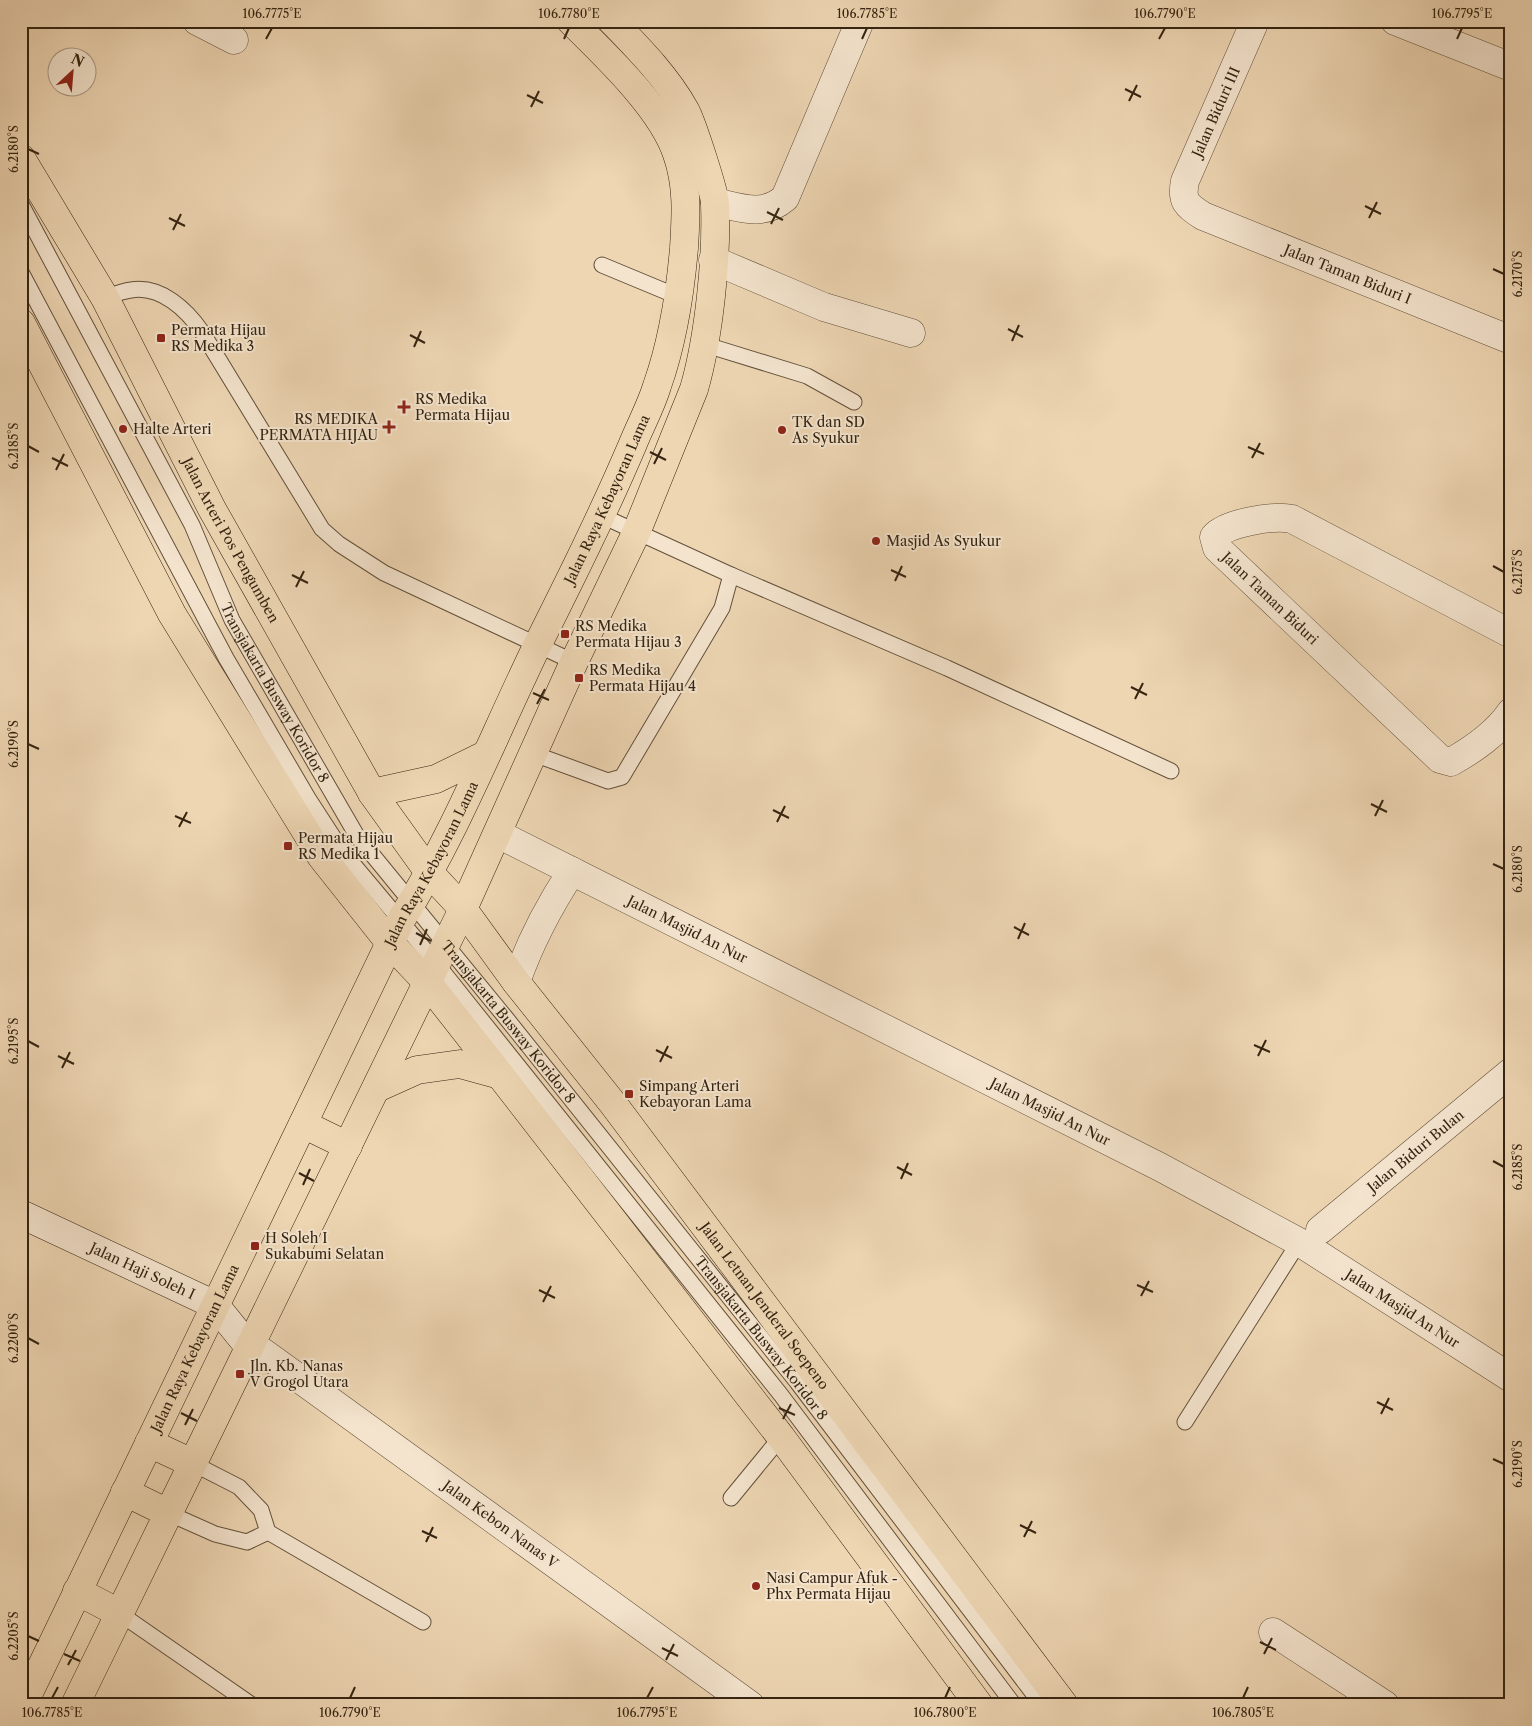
<svg xmlns="http://www.w3.org/2000/svg" width="1532" height="1726" font-family="'Libre Caslon Text',serif">
<style>
.lines{fill:none;stroke-linecap:round;stroke-linejoin:round}
.lane-casing{stroke:#63503a;stroke-width:17}
.street-casing{stroke:#63503a;stroke-width:29}
.secondary-casing{stroke:#352411;stroke-width:29}
.primary-casing{stroke:#352411;stroke-width:29}
.lane{stroke:#f4e4ce;stroke-width:15}
.street{stroke:#f4e4ce;stroke-width:28}
.secondary{stroke:#f4e4ce;stroke-width:28}
.primary{stroke:#eed6b3;stroke-width:28}
.ticks{fill:none;stroke:#352411;stroke-width:2}
.poi-dot{fill:#8f2418;stroke:#f4e4ce;stroke-width:2}
.labels{text-anchor:middle;stroke-width:4;stroke-linejoin:round;paint-order:stroke}
.street-label{font-size:14px;fill:#352411;stroke:#f4e4ce}
.poi-label{font-size:14px;fill:#352411;stroke:#f4e4ce;text-anchor:start}
.neatline{fill:none;stroke:#352411;stroke-width:2}
.ticks-label{font-size:12px;text-anchor:middle;fill:#352411}
</style>
<rect width="100%" height="100%" fill="#eed6b3"/>
<filter id="stains"><feTurbulence type="fractalNoise" baseFrequency=".004" numOctaves="4"/><feColorMatrix values="0 0 0 0 .2 0 0 0 0 .09 0 0 0 0 .02 0 0 0 .5 -.17"/></filter>
<radialGradient id="worn" r=".72"><stop offset=".6" stop-color="#630" stop-opacity="0"/><stop offset="1" stop-color="#630" stop-opacity=".3"/></radialGradient>
<g class="lines">
<!-- lane casing -->
<g class="lane-casing">
<g id="lane">
<path id="s1" d="M21 204 192 525 232 620 357 836 506 1018 797 1382 1042 1705"/>
<polyline points="602,265 679,297"/>
<polyline points="21,272 226,658 308,798 343,852 436,963 781,1395 1014,1705"/>
<path d="M105 298C113 295 122 291 131 290 161 285 187 310 202 332L322 529 339 544 384 573 574 662"/>
<polyline points="703,344 807,376 854,402"/>
<polyline points="731,575 947,668 1171,771"/>
<polyline points="534,754 608,781 622,777 722,608 731,575 602,516"/>
<polyline points="1185,1422 1299,1242"/>
<polyline points="192,1463 239,1487 261,1510 268,1532 423,1622"/>
<polyline points="731,1498 781,1437"/>
<polyline points="168,1513 215,1534 247,1542 268,1532"/>
<polyline points="119,1613 252,1705"/>
</g>
</g>
<!-- street casing -->
<g class="street-casing">
<g id="street">
<polyline points="197,21 234,40"/>
<path id="s2" d="M1255 21 1185 181C1181 201 1186 205 1203 216L1511 340"/>
<polyline points="1395,21 1511,67"/>
<path d="M715 202C742 208 763 217 785 198L860 21"/>
<polyline points="713,260 824,307 911,333"/>
<path id="s3" d="M1511 634 1292 519C1274 515 1225 523 1214 537L1217 548 1440 759 1451 762C1474 749 1496 734 1511 712"/>
<path id="s4" d="M498 834 1160 1167 1299 1242 1511 1378"/>
<path d="M516 982C530 942 549 906 572 871"/>
<path id="s5" d="M1320 1230 1511 1072"/>
<path id="s6" d="M249 1347 264 1353 750 1705"/>
<polyline points="1273,1632 1385,1705"/>
</g>
</g>
<!-- secondary casing -->
<g class="secondary-casing">
<g id="secondary">
<path id="s7" d="M21 1214 215 1305 249 1347"/>
</g>
</g>
<!-- primary casing -->
<g class="primary-casing">
<g id="primary">
<path id="s8" d="M21 158 105 298 212 509 372 793 428 871 463 909 516 982 614 1105 1064 1705"/>
<polyline points="21,323 172,614 321,856 390,943 427,982 500,1075 781,1437 979,1705"/>
<polyline points="372,793 436,779 485,755"/>
<polyline points="377,1088 417,1070 460,1064 500,1075"/>
<polyline points="303,1124 348,1146"/>
<polyline points="149,1443 192,1463"/>
<polyline points="125,1492 168,1513"/>
<polyline points="77,1591 119,1613"/>
<path id="s9" d="M23 1705 401 920C455 834 493 737 537 646 570 580 603 514 632 446 640 426 651 406 657 386 673 341 680 295 684 248 686 215 688 186 677 154 662 108 605 55 571 21"/>
<path d="M75 1705 463 909 574 662 636 533 694 389C709 337 717 258 715 204 715 193 691 120 685 110 666 76 638 48 612 21"/>
</g>
</g>
<!-- lane -->
<use href="#lane" class="lane"/>
<!-- street -->
<use href="#street" class="street"/>
<!-- secondary -->
<use href="#secondary" class="secondary"/>
<!-- primary -->
<use href="#primary" class="primary"/>
</g>
<!-- ticks -->
<path class="ticks" d="M266 39 272 28M564 39 569 28M862 39 867 28M1159 39 1165 28M1457 39 1462 28M1125 89 1141 97M527 95 543 103M1129 101 1137 85M531 107 539 91M28 149 39 154M1365 206 1381 214M767 212 783 220M169 218 185 226M1369 218 1377 202M771 224 779 208M173 230 181 214M1493 269 1504 274M1008 329 1023 337M410 335 425 343M1012 341 1019 325M414 347 421 331M28 446 39 452M1248 447 1264 454M650 452 666 460M52 458 68 466M1252 458 1260 443M654 464 662 448M56 470 64 454M1493 566 1504 572M891 570 906 577M292 575 308 583M895 581 902 566M296 587 304 571M1131 687 1147 695M533 693 549 700M1135 699 1143 683M537 704 545 689M28 744 39 749M1371 804 1387 812M773 810 789 818M175 816 191 823M1375 816 1383 800M777 822 785 806M179 827 187 812M1493 864 1504 869M1014 927 1029 935M416 933 431 941M1018 939 1025 923M420 945 427 929M28 1041 39 1047M1254 1045 1270 1052M656 1050 672 1058M58 1056 74 1064M1258 1056 1266 1040M660 1062 668 1046M62 1068 70 1052M1493 1161 1504 1167M897 1167 912 1175M299 1173 314 1181M901 1179 908 1163M303 1185 310 1169M1137 1285 1153 1292M539 1290 555 1298M1141 1296 1149 1281M543 1302 551 1286M28 1338 39 1344M1377 1402 1393 1410M779 1408 795 1415M181 1413 197 1421M1381 1414 1389 1398M783 1419 791 1404M185 1425 193 1409M1493 1459 1504 1464M1020 1525 1036 1533M422 1531 437 1538M1024 1537 1032 1521M426 1542 433 1527M28 1636 39 1641M1260 1642 1276 1650M662 1648 678 1656M64 1654 80 1661M1264 1654 1272 1638M666 1660 674 1644M68 1665 76 1650M52 1698 58 1687M350 1698 355 1687M647 1698 653 1687M945 1698 950 1687M1243 1698 1248 1687"/>
<!-- markers -->
<g class="poi-dot">
<rect x="156" y="333" width="10" height="10" rx="2.5"/>
<path d="M401.5 399.5h5v5h5v5h-5v5h-5v-5h-5v-5h5z"/>
<path d="M386.5 419.5h5v5h5v5h-5v5h-5v-5h-5v-5h5z"/>
<circle cx="123" cy="429" r="5"/>
<circle cx="782" cy="430" r="5"/>
<circle cx="876" cy="541" r="5"/>
<rect x="560" y="629" width="10" height="10" rx="2.5"/>
<rect x="574" y="673" width="10" height="10" rx="2.5"/>
<rect x="283" y="841" width="10" height="10" rx="2.5"/>
<rect x="624" y="1089" width="10" height="10" rx="2.5"/>
<rect x="250" y="1241" width="10" height="10" rx="2.5"/>
<rect x="235" y="1369" width="10" height="10" rx="2.5"/>
<circle cx="756" cy="1586" r="5"/>
</g>
<g class="labels">
<!-- street labels -->
<g class="street-label">
<text transform="translate(1216 112) rotate(-66)" y="5">Jalan Biduri III</text>
<text dy="5" stroke="none"><textPath href="#s2" startOffset="374">Jalan Taman Biduri I</textPath></text>
<text dy="5" stroke="none"><textPath href="#s9" startOffset="1340">Jalan Raya Kebayoran Lama</textPath></text>
<text dy="5" stroke="none"><textPath href="#s8" startOffset="436">Jalan Arteri Pos Pengumben</textPath></text>
<text dy="5" stroke="none"><textPath href="#s3" startOffset="414">Jalan Taman Biduri</textPath></text>
<text dy="5" stroke="none"><textPath href="#s1" startOffset="551">Transjakarta Busway Koridor 8</textPath></text>
<text dy="5" stroke="none"><textPath href="#s9" startOffset="935">Jalan Raya Kebayoran Lama</textPath></text>
<text dy="5" stroke="none"><textPath href="#s4" startOffset="212">Jalan Masjid An Nur</textPath></text>
<text dy="5" stroke="none"><textPath href="#s1" startOffset="956">Transjakarta Busway Koridor 8</textPath></text>
<text dy="5" stroke="none"><textPath href="#s4" startOffset="618">Jalan Masjid An Nur</textPath></text>
<text dy="5" stroke="none"><textPath href="#s5" startOffset="124">Jalan Biduri Bulan</textPath></text>
<text dy="5" stroke="none"><textPath href="#s7" startOffset="134">Jalan Haji Soleh I</textPath></text>
<text dy="5" stroke="none"><textPath href="#s8" startOffset="1372">Jalan Letnan Jenderal Soepeno</textPath></text>
<text dy="5" stroke="none"><textPath href="#s4" startOffset="1022">Jalan Masjid An Nur</textPath></text>
<text dy="5" stroke="none"><textPath href="#s1" startOffset="1361">Transjakarta Busway Koridor 8</textPath></text>
<text dy="5" stroke="none"><textPath href="#s9" startOffset="396">Jalan Raya Kebayoran Lama</textPath></text>
<text dy="5" stroke="none"><textPath href="#s6" startOffset="308">Jalan Kebon Nanas V</textPath></text>
</g>
<!-- poi labels -->
<g class="poi-label">
<text x="171" y="335">Permata Hijau<tspan x="171" dy="16">RS Medika 3</tspan></text>
<text x="415" y="404">RS Medika<tspan x="415" dy="16">Permata Hijau</tspan></text>
<text x="378" y="424" text-anchor="end">RS MEDIKA<tspan x="378" dy="16">PERMATA HIJAU</tspan></text>
<text x="792" y="427">TK dan SD<tspan x="792" dy="16">As Syukur</tspan></text>
<text x="133" y="434">Halte Arteri</text>
<text x="886" y="546">Masjid As Syukur</text>
<text x="575" y="631">RS Medika<tspan x="575" dy="16">Permata Hijau 3</tspan></text>
<text x="589" y="675">RS Medika<tspan x="589" dy="16">Permata Hijau 4</tspan></text>
<text x="298" y="843">Permata Hijau<tspan x="298" dy="16">RS Medika 1</tspan></text>
<text x="639" y="1091">Simpang Arteri<tspan x="639" dy="16">Kebayoran Lama</tspan></text>
<text x="265" y="1243">H Soleh I<tspan x="265" dy="16">Sukabumi Selatan</tspan></text>
<text x="250" y="1371">Jln. Kb. Nanas<tspan x="250" dy="16">V Grogol Utara</tspan></text>
<text x="766" y="1583">Nasi Campur Afuk -<tspan x="766" dy="16">Phx Permata Hijau</tspan></text>
</g>
</g>
<!-- margin -->
<rect width="1532" height="1726" fill="none" stroke="#eed6b3" stroke-width="55"/>
<!-- north arrow -->
<g transform="translate(72 72) rotate(26)"><circle r="24" fill="#f4e4ce" stroke="#a89782"/>
<path d="M0-4L9 19L0 12L-9 19Z" fill="#8f2418"/>
<text y="-8" font-size="14" font-weight="bold" text-anchor="middle" fill="#352411">N</text>
</g>
<rect x="28" y="28" width="1476" height="1670" class="neatline"/>
<g class="ticks-label">
<text x="272" y="18">106.7775°E</text>
<text x="569" y="18">106.7780°E</text>
<text x="867" y="18">106.7785°E</text>
<text x="1165" y="18">106.7790°E</text>
<text x="1462" y="18">106.7795°E</text>
<text transform="translate(14 149) rotate(-90)" y="4">6.2180°S</text>
<text transform="translate(1518 274) rotate(-90)" y="4">6.2170°S</text>
<text transform="translate(14 446) rotate(-90)" y="4">6.2185°S</text>
<text transform="translate(1518 572) rotate(-90)" y="4">6.2175°S</text>
<text transform="translate(14 744) rotate(-90)" y="4">6.2190°S</text>
<text transform="translate(1518 869) rotate(-90)" y="4">6.2180°S</text>
<text transform="translate(14 1041) rotate(-90)" y="4">6.2195°S</text>
<text transform="translate(1518 1167) rotate(-90)" y="4">6.2185°S</text>
<text transform="translate(14 1338) rotate(-90)" y="4">6.2200°S</text>
<text transform="translate(1518 1464) rotate(-90)" y="4">6.2190°S</text>
<text transform="translate(14 1636) rotate(-90)" y="4">6.2205°S</text>
<text x="52" y="1717">106.7785°E</text>
<text x="350" y="1717">106.7790°E</text>
<text x="647" y="1717">106.7795°E</text>
<text x="945" y="1717">106.7800°E</text>
<text x="1243" y="1717">106.7805°E</text>
</g>
<rect width="100%" height="100%" filter="url(#stains)"/>
<rect width="100%" height="100%" fill="url(#worn)"/>
</svg>
